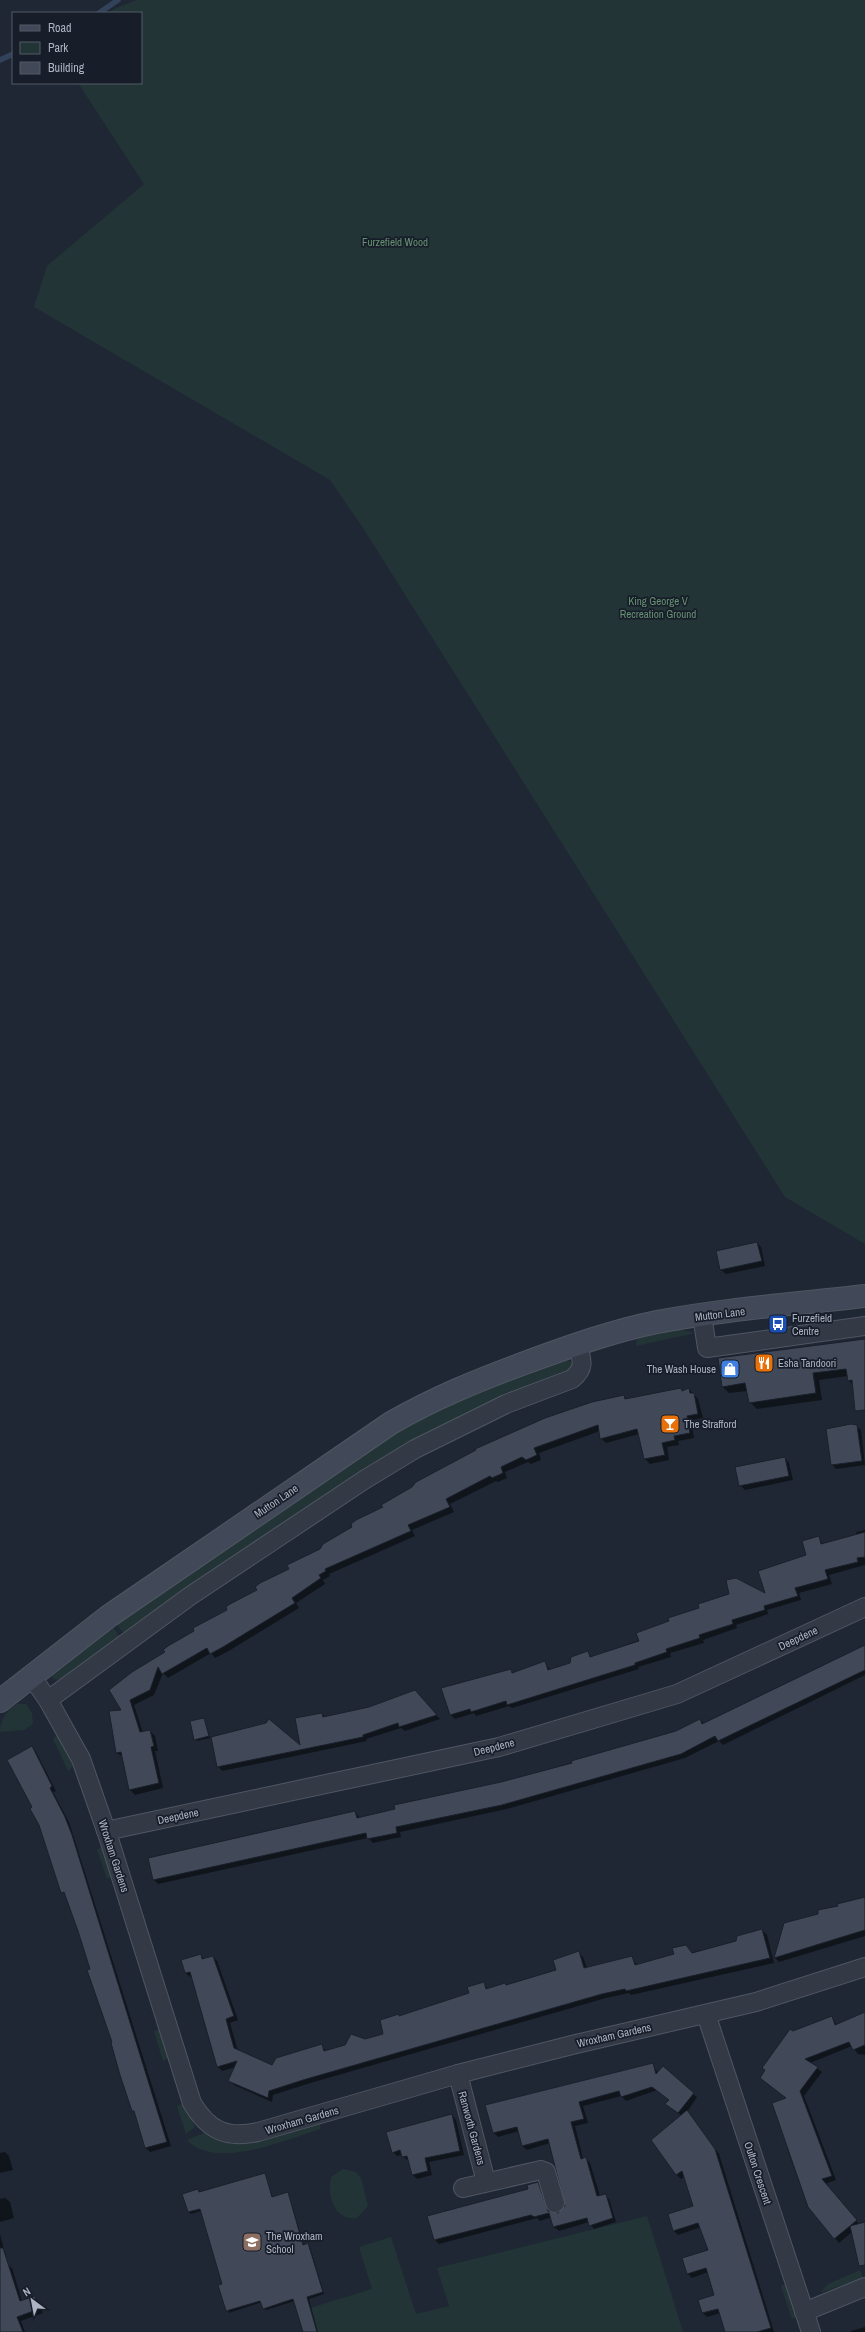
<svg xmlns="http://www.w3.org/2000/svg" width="865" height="2332" font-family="'Archivo Narrow',sans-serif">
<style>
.green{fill:#223436}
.shadow{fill:#0007}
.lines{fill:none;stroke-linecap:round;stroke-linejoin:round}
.stream{stroke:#33425b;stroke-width:5.5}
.building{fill:#414959;stroke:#1a202b}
.street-casing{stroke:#505663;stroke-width:20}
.secondary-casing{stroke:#505663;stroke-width:24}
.street{stroke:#333945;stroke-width:18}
.secondary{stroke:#414858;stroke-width:22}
.labels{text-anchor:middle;stroke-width:3.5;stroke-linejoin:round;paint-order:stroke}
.park-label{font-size:11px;fill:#669172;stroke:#181e29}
.street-label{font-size:11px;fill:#acb3c2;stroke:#181e29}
.poi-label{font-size:11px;fill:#acb3c2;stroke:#181e29;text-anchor:start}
</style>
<rect width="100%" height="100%" fill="#1f2734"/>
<!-- green -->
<g class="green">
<polygon points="137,0 865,0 865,1244 785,1197 363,528 330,480 34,307 47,266 144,184 78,83 141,83 141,13 108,13 116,8"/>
<polygon points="679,1329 695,1333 636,1346 637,1340 643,1336"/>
<polygon points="566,1359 572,1363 570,1371 509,1394 124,1634 116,1623 416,1419 471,1393"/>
<polygon points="112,1626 120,1637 60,1680 53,1679 51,1674"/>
<path d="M17 1704H26L32 1713 33 1724 24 1730 0 1732C0 1720 7 1710 17 1704Z"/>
<polygon points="56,1736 59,1737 73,1766 68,1771 53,1739"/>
<polygon points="104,1845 113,1876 107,1879 97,1850"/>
<polygon points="161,2029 169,2057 163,2061 154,2031"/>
<polygon points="184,2103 195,2127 186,2134 177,2106"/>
<path d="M319 2122 321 2129C287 2139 215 2171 187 2140L204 2133C240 2156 282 2133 319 2122Z"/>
<path d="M343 2169 356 2172 361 2178 368 2206 357 2218C334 2221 327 2196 331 2177Z"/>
<polygon points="647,2216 683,2332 317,2332 310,2308 372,2289 359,2247 391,2237 416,2314 449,2306 437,2268"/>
<polygon points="860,2270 863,2278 820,2293 828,2284"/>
<polygon points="788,2283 799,2316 792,2319 781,2286"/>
</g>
<!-- shadow -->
<g class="shadow">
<polygon points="757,1243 761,1247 765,1266 726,1274 721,1270 717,1251"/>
<polygon points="865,1340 865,1395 849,1381 848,1376 819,1380 822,1400 757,1409 750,1402 748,1391 729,1393 723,1387"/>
<polygon points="681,1389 683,1391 689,1389 698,1399 703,1418 691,1420 694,1438 678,1441 679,1445 667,1447 669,1460 650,1464 645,1459 639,1434 606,1443 601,1438 600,1431 539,1453 541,1460 531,1464 528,1462 505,1472 507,1478 498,1482 496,1481 450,1504 454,1512 412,1530 415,1536 329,1574 330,1576 323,1580 325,1584 296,1603 299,1608 227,1652 215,1658 211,1653 168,1678 163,1673 154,1695 134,1705 143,1733 150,1731 155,1736 158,1751 155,1751 163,1788 135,1795 130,1790 123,1757 117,1753 122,1711 110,1690 624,1396 627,1400"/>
<polygon points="856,1426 861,1430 865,1465 836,1469 832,1464"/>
<polygon points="785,1458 789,1463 793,1480 745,1490 740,1485"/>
<polygon points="865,1530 865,1565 829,1575 832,1584 799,1593 801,1600 767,1610 768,1614 736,1625 737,1628 703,1640 704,1643 670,1653 671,1657 638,1667 639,1669 512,1708 509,1706 476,1716 474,1713 455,1719 451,1715 510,1670 513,1673 545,1663 551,1671 571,1664 587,1653 592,1657 767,1595 807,1556 818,1537 823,1544 857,1535 856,1532"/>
<polygon points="865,1646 865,1675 723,1745 719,1741 685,1758 507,1809 400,1832 401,1837 373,1843 368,1838 158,1884 154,1880 355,1812 360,1818 502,1783 677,1732 700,1720 704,1724"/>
<polygon points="419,1696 440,1719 405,1731 401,1728 366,1739 367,1741 222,1771 218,1766 302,1747 322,1714 325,1717"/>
<polygon points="204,1719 210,1738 197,1741 195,1739"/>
<polygon points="32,1748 36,1752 56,1791 53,1792 69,1822 171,2146 150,2152 146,2148 85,1949 34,1808"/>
<polygon points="865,1897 865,1936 779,1962 775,1958 785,1924 820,1915"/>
<polygon points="762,1930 767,1935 774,1963 631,1995 629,1993 606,1998 307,2084 273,2095 272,2102 234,2085 230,2081 236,2067 222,2071 218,2067 193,1976 190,1977 186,1973 200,1955 204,1959 213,1957 217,1961 238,2020 230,2023 238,2051 272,2066 322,2046 326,2051 384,2035 398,2015 400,2017 471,1994 483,1983 488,1989 507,1986 558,1971 579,1953 583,1957 587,1968 632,1958 637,1965 737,1942"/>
<polygon points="865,2013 865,2055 858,2054 852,2046 810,2063 822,2072 804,2096 836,2180 825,2184 859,2224 865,2223 865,2248 852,2232 839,2243 808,2207 787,2148 787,2098 761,2078 793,2033 832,2018 837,2025"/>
<polygon points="652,2064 658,2073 697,2097 687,2112 719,2154 774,2332 726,2332 720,2313 707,2317 703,2313 699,2300 715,2296 708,2272 692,2278 688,2274 709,2251 701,2227 678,2235 674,2231 695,2206 685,2176 681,2179 677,2175 652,2140 682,2116 666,2104 670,2100 657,2090 626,2101 621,2096 583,2106 588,2123 575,2126 583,2159 586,2159 590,2163 600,2196 605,2195 609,2199 616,2222 594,2229 589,2222 559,2231 554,2227 552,2217 540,2221 537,2218 439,2244 435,2240 529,2190 538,2183 542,2187 551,2212 559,2214 566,2205 550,2143 527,2150 522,2146 519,2131 498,2137 494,2133 487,2106"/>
<polygon points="452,2115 456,2120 464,2155 429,2162 432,2175 417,2179 413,2175 409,2160 407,2160 402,2155 397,2156 393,2152"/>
<polygon points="5,2152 9,2156 13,2170 0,2173 0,2153"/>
<polygon points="264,2174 273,2198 287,2193 289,2195 304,2246 310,2247 324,2294 309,2299 318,2332 304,2332 295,2301 266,2310 262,2302 229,2313 223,2284 201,2211 191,2214 189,2212 183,2195 198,2190 200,2192"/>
<polygon points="5,2198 10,2202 14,2218 0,2222 0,2199"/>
<polygon points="0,2234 8,2265 12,2268 22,2301 34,2297 38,2301 43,2313 21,2321 25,2332 3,2332 0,2323"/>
<polygon points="865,2327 865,2332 851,2332 851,2331"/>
</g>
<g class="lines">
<!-- stream -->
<g class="stream">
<polyline points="99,13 118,0"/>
<polyline points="0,60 13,54"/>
</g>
</g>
<!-- building -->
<g class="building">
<polygon points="757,1242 762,1261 720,1270 716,1251"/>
<polygon points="865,1339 865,1410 855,1411 852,1380 848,1381 846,1369 813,1373 816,1393 749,1403 745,1383 722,1387 718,1358"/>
<polygon points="681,1388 682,1391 689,1388 690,1393 694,1393 698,1414 687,1416 690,1433 674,1436 675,1440 662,1443 665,1455 644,1459 637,1429 600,1439 598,1425 534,1448 537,1455 526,1460 522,1457 501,1467 503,1473 492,1478 490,1476 446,1499 450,1507 408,1525 411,1531 325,1569 326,1571 319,1575 321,1578 292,1598 295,1603 223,1647 210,1654 207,1648 162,1674 158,1667 150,1690 130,1700 140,1732 150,1730 154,1746 151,1747 159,1783 129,1790 121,1752 116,1753 109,1711 121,1710 109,1690 132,1672 165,1652 163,1650 168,1646 194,1631 193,1628 227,1610 226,1607 230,1604 257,1590 255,1587 260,1583 289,1569 287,1565 320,1549 323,1544 352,1527 351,1524 356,1520 383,1507 381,1505 412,1487 416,1482 476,1450 475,1449 545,1418 592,1402 624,1395 625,1399"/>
<polygon points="851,1424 857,1425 862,1461 831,1465 826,1429"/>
<polygon points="785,1457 789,1476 739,1486 735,1467"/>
<polygon points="865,1532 865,1557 857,1558 858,1562 825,1570 828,1579 795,1588 798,1596 764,1606 765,1610 732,1620 733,1624 699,1635 700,1638 666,1649 667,1652 635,1663 635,1665 507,1705 506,1701 471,1712 470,1709 450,1715 441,1688 511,1669 512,1673 545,1661 548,1670 570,1663 571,1657 588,1651 590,1657 639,1641 636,1633 669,1621 668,1618 699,1608 698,1604 729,1594 726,1580 736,1578 765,1593 758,1571 806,1555 802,1541 819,1536 821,1544"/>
<polygon points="865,1645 865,1670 718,1741 715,1736 681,1754 502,1805 396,1827 397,1833 367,1839 366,1833 153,1880 148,1858 355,1811 357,1818 395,1809 394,1805 501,1782 572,1763 571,1761 676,1731 700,1719 702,1724"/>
<polygon points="415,1690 437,1715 399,1727 398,1723 363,1735 363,1737 217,1767 211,1737 266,1723 269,1719 300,1745 295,1718 322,1713 323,1717 369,1707"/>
<polygon points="204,1718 209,1736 194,1740 190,1721"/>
<polygon points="32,1746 52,1786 50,1788 65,1817 72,1835 167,2142 145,2148 134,2111 132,2111 120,2075 111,2043 112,2042 87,1970 90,1969 78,1931 64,1892 61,1893 39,1825 30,1809 32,1807 7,1760"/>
<polygon points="865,1897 865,1930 774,1958 784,1923 818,1914 818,1910 838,1906 837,1904"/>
<polygon points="762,1929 770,1958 626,1991 625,1989 602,1994 303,2080 269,2091 268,2098 228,2081 237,2061 217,2067 190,1972 185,1973 181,1960 201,1954 202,1959 213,1956 234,2016 226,2019 234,2048 272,2065 276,2058 322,2044 324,2051 345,2045 351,2034 365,2039 383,2034 380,2020 399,2014 399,2016 469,1993 467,1987 484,1982 486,1989 505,1983 506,1985 556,1970 553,1960 579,1951 584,1968 632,1956 635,1965 674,1954 672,1948 686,1945 692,1953 736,1941 737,1936"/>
<polygon points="865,2012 865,2045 853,2050 849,2042 805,2059 818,2067 800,2091 832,2176 822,2179 857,2220 850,2226 865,2222 865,2265 859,2266 850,2226 834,2239 808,2207 772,2103 786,2098 760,2078 765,2070 762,2068 790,2029 793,2031 832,2016 835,2025"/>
<polygon points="653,2063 656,2074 663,2066 694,2093 678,2113 665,2104 669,2100 652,2087 621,2097 619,2091 579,2102 584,2119 571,2122 581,2159 586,2157 597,2196 606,2194 613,2218 589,2226 587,2218 553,2227 549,2213 534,2217 531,2215 434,2240 427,2216 528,2189 527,2185 538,2182 548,2211 558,2213 565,2206 548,2139 522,2146 517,2127 493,2133 485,2105"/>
<polygon points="687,2110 715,2149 771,2328 757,2332 725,2332 718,2309 702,2313 698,2300 714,2295 706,2268 687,2274 682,2258 708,2250 698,2223 673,2231 668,2214 693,2206 682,2171 676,2175 651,2140"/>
<polygon points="452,2114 460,2151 425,2158 428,2171 412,2175 407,2156 402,2157 400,2150 392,2153 386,2132"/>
<polygon points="265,2173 272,2197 288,2192 303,2245 308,2243 323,2292 307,2297 317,2332 303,2332 293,2299 263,2309 260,2301 226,2311 218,2285 222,2284 200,2209 188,2212 182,2194 198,2189 199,2192"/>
<polygon points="0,2248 3,2248 20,2301 35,2296 39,2309 17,2317 23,2332 0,2332"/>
</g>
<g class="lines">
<!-- street casing -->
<g class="street-casing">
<g id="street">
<polyline points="702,1315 707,1348 865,1326"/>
<path d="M31 1676 48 1700 81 1759 109 1839 192 2103C208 2130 226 2139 258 2132L458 2074 576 2044 756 2002 865 1967"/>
<path d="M48 1700 190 1596 364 1480 415 1449 506 1404 572 1379C586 1368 582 1359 577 1344"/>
<polyline points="106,1831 499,1747 677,1694 865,1607"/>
<polyline points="706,2014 811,2332"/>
<polyline points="458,2074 486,2182"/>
<polyline points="463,2188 541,2170 546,2172 555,2203"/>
<polyline points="804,2312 865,2287"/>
</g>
</g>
<!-- secondary casing -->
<g class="secondary-casing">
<path id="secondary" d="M0 1701 109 1616 391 1423C436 1397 481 1379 530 1361 571 1346 613 1331 657 1322 725 1309 796 1304 865 1296"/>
</g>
<!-- street -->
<use href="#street" class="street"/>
<!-- secondary -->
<use href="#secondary" class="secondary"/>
</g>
<!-- icons -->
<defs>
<g id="bus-square" transform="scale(1)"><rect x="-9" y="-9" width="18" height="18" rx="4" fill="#1a4fb4" stroke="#181e29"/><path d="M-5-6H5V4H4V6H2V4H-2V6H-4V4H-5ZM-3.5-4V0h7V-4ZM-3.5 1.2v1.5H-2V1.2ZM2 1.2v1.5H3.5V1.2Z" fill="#fff"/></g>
<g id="restaurant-square" transform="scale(1)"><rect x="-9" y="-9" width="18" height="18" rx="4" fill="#e8710a" stroke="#181e29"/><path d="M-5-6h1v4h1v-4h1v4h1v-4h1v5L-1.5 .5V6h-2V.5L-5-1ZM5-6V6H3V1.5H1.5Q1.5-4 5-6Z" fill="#fff"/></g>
<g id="shop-square" transform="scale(1)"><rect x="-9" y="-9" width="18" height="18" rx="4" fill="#3f7fe0" stroke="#181e29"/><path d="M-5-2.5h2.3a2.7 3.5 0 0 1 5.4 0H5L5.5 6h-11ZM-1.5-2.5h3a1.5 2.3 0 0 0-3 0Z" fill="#fff"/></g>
<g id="bar-square" transform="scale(1)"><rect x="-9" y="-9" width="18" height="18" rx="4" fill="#e8710a" stroke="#181e29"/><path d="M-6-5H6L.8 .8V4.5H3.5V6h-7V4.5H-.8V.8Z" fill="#fff"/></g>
<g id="school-square" transform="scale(1)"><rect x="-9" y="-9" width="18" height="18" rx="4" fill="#8d6e63" stroke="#181e29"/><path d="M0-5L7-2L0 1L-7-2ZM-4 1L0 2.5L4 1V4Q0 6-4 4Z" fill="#fff"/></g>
</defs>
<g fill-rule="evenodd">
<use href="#bus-square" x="778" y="1324"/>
<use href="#restaurant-square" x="764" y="1363"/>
<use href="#shop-square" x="730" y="1369"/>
<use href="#bar-square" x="670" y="1424"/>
<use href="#school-square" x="252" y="2242"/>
</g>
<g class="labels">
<!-- park labels -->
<g class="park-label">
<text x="395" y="246">Furzefield Wood</text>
<text x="658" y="605">King George V<tspan x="658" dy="13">Recreation Ground</tspan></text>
</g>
<!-- street labels -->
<g class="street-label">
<text transform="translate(720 1314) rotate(-7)" y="4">Mutton Lane</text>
<text transform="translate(276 1501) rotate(-34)" y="4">Mutton Lane</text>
<text transform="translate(798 1638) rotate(-25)" y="4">Deepdene</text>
<text transform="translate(494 1747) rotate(-14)" y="4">Deepdene</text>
<text transform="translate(178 1816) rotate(-12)" y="4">Deepdene</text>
<text transform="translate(114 1856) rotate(72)" y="4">Wroxham Gardens</text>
<text transform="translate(614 2035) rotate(-13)" y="4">Wroxham Gardens</text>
<text transform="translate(302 2120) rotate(-16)" y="4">Wroxham Gardens</text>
<text transform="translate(472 2128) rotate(75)" y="4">Ranworth Gardens</text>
<text transform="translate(758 2173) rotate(72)" y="4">Oulton Crescent</text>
</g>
<!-- poi labels -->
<g class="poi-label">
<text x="792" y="1322">Furzefield<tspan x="792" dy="13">Centre</tspan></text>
<text x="778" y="1367">Esha Tandoori</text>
<text x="716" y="1373" text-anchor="end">The Wash House</text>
<text x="684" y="1428">The Strafford</text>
<text x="266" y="2240">The Wroxham<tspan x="266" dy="13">School</tspan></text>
</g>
</g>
<!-- legend -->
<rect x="12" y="12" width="130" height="72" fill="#181e29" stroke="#535a66"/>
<rect x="20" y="25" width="20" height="6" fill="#414858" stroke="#535a66"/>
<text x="48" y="32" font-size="12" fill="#acb3c2">Road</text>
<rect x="20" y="42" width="20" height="12" fill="#223436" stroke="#535a66"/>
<text x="48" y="52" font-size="12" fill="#acb3c2">Park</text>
<rect x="20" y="62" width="20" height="12" fill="#414959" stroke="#535a66"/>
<text x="48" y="72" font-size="12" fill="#acb3c2">Building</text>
<!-- north arrow -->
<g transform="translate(32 2300) rotate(328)" stroke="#181e29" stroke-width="3" paint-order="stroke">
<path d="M0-3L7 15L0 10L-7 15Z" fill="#acb3c2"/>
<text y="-6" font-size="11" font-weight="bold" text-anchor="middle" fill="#acb3c2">N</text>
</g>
</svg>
